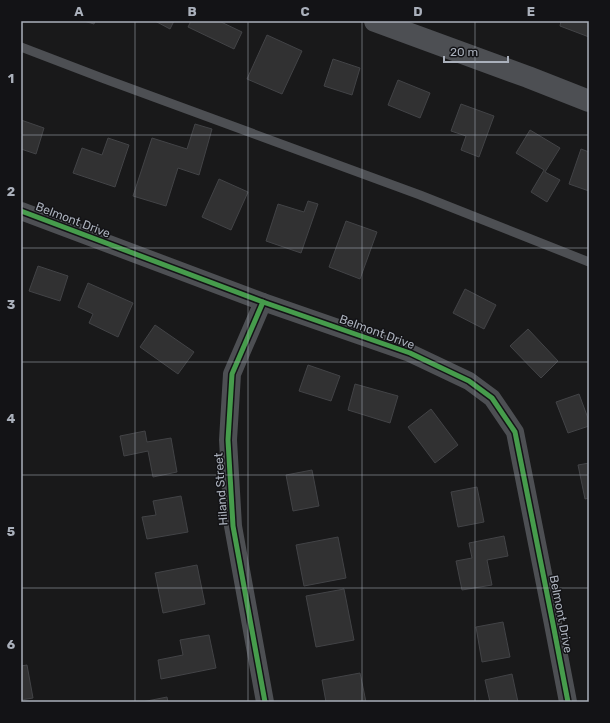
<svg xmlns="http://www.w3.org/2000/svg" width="610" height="723" font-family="Rubik,sans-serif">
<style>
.building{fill:#313132;stroke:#424346}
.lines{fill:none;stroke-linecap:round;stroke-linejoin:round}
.service{stroke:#4d4f53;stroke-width:9}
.minor{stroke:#4d4f53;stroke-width:18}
.tertiary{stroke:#4d4f53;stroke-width:22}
.cycleway-casing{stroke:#131316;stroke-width:8}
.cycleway{stroke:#469c4c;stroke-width:5}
.grid{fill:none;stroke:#aab0bb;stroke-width:1;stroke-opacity:0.55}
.labels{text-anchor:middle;stroke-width:3;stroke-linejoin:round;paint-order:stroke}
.street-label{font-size:12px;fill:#aab0bb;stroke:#131316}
.neatline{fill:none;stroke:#aab0bb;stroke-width:1.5}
.grid-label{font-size:13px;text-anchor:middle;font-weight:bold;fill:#aab0bb}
</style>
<rect width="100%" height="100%" fill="#19191a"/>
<!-- building -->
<g class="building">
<polygon points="84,21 95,21 94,24"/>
<polygon points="155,21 174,21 170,29"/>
<polygon points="191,21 219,21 242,32 234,49 188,27"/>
<polygon points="561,21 589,21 589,37 560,26"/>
<polygon points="267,35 302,51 282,94 247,79"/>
<polygon points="333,59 360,68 352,95 324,86"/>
<polygon points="398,80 430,93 420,118 388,105"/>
<polygon points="461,104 494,116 479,157 461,150 466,136 451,131"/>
<polygon points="21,120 44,128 36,154 21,149"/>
<polygon points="195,124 212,129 199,175 178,168 166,206 133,196 152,138 187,149"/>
<polygon points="530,130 560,148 545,172 560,180 547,202 531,192 544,170 516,153"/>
<polygon points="108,138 129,145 115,187 73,173 82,148 102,155"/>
<polygon points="581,149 589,152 589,191 569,184"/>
<polygon points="219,179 248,192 231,230 202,217"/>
<polygon points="308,201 318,204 301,253 266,241 278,204 304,212"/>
<polygon points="346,221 377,232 360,279 329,267"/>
<polygon points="38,266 68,276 60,301 29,291"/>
<polygon points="88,283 133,303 118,337 89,323 93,314 78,307"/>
<polygon points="465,289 496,305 484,329 453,313"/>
<polygon points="155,325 194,352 178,374 140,347"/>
<polygon points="528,329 558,361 541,378 510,346"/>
<polygon points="308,365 340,376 331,401 299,391"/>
<polygon points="355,384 398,396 390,423 348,410"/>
<polygon points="579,394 589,421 589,426 568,433 556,402"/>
<polygon points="431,409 458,445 435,463 408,427"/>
<polygon points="145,431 147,442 171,438 177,472 153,477 148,451 124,456 120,436"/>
<polygon points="589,463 589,498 585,499 578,465"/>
<polygon points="312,470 319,506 293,511 286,475"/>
<polygon points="477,487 484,522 458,527 451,492"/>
<polygon points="181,496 188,532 147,539 142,517 156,515 153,501"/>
<polygon points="504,536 508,556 487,560 492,585 462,590 456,561 472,558 469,543"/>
<polygon points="338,537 346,578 304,586 296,545"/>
<polygon points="197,565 205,604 163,613 155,573"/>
<polygon points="344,589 354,640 316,647 306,596"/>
<polygon points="503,622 510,657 482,662 476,627"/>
<polygon points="209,635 216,668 161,679 158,660 183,655 180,640"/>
<polygon points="27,665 33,698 21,700 21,666"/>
<polygon points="360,673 366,702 326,702 322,680"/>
<polygon points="512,674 518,702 490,702 485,680"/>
<polygon points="167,697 168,702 142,702"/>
</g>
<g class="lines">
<!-- service -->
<polyline class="service" points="21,47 102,78 420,195 589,262"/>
<!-- minor -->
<g class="minor">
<polyline points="21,211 263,302 410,353 469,381 492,398 515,432 553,624 568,702"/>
<polyline points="263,302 232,374 228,440 233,526 265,702"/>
</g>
<!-- tertiary -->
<polyline class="tertiary" points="375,21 528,77 589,101"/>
<!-- cycleway casing -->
<g class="cycleway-casing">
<g id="cycleway">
<polyline points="21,211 263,302 410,353 469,381 492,398 515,432 553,624 568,702"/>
<polyline points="263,302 232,374 228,440 233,526 265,702"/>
</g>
</g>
<!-- cycleway -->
<use href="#cycleway" class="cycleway"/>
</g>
<!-- grid -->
<path class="grid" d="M135 21V702M248 21V702M362 21V702M475 21V702M21 135H589M21 248H589M21 362H589M21 475H589M21 588H589"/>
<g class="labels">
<!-- street labels -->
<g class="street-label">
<text transform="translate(73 220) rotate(21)" y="4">Belmont Drive</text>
<text transform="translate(377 332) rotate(20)" y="4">Belmont Drive</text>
<text transform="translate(221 489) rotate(-94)" y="4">Hiland Street</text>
<text transform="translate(561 614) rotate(79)" y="4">Belmont Drive</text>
</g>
</g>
<!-- border -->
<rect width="610" height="723" fill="none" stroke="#131316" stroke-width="44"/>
<!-- scale -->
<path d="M444 56v6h64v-6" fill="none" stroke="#aab0bb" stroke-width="2"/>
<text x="450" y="56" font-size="12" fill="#aab0bb" stroke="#131316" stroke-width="3" paint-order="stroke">20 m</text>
<rect x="22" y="22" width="566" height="679" class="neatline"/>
<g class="grid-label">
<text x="79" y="16">A</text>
<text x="192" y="16">B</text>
<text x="305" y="16">C</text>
<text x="418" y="16">D</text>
<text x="531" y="16">E</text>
<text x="11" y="83">1</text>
<text x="11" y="196">2</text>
<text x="11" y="309">3</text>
<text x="11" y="423">4</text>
<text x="11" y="536">5</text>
<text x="11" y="649">6</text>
</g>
</svg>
